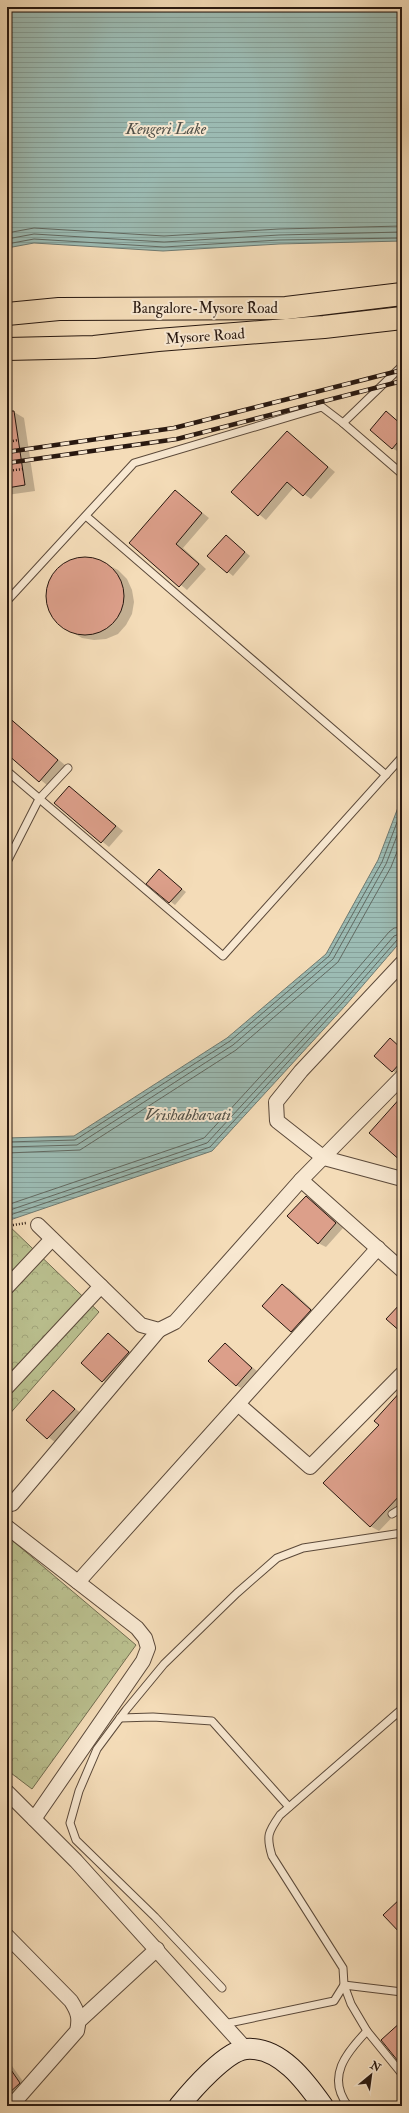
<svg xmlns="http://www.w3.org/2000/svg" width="409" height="2113" font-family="'IM FELL Double Pica',serif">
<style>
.forest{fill:url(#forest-crowns);stroke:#716c50}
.water{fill:url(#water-rules);stroke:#6e7a72}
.shadow{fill:#0003}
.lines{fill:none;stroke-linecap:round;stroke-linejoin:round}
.shore{stroke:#626a62;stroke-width:1}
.building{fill:#dc9f8a;stroke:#281810}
.lane-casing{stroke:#5b493a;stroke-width:9}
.street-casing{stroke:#5b493a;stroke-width:16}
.secondary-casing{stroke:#281810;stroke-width:22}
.highway-casing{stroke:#281810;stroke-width:24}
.path{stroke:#281810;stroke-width:2.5;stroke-dasharray:1 2;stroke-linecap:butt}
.lane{stroke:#f8e8d1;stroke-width:7}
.street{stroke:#f8e8d1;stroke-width:14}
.secondary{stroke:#f8e8d1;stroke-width:20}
.highway{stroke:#f4dcb8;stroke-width:22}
.rail-casing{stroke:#281810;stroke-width:4.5}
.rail{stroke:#f8e8d1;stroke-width:3;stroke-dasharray:9;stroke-linecap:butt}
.labels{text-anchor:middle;stroke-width:4;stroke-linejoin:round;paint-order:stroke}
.street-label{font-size:15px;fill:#281810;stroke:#f8e8d1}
.water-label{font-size:16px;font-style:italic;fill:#515149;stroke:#f8e8d1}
</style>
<defs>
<pattern id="forest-crowns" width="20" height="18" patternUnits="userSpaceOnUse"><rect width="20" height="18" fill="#bac08f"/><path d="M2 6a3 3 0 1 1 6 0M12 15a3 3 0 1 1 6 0" fill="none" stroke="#a0a47a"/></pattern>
<pattern id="water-rules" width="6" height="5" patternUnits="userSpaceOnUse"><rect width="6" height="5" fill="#9cbbb3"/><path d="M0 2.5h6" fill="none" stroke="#86a099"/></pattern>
</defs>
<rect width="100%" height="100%" fill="#f4dcb8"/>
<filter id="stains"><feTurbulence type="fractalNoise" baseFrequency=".005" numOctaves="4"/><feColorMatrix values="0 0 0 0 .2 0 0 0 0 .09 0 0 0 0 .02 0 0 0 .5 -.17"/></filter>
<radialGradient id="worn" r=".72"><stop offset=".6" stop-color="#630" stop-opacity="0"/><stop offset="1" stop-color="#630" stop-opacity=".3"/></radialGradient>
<!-- forest -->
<g class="forest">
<polygon points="7,1224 99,1312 7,1417"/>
<polygon points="7,1536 136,1645 32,1789 7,1770"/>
</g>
<!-- water -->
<g class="water">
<polygon points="7,7 402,7 402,241 279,244 163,251 34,243 7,248"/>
<polygon points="402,797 402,940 345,1006 212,1151 7,1221 7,1138 74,1136 227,1038 326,954 378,860"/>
</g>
<!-- shadow -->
<g class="shadow">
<polygon points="14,412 24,418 35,491 7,495 7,413"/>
<polygon points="386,412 402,424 402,445 397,451 392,448"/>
<polygon points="287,432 335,472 311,499 294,487 266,520 232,492"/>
<polygon points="175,491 209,518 183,548 206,569 187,590 130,543"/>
<polygon points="231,540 250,556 233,576 209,556"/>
<polygon points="84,557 96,559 118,570 127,579 132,590 134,602 132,614 126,625 118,634 106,639 94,640 82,638 60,625 52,615 47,602 47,589 51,577 60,567 71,560"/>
<polygon points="11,721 65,765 47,785 7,753 7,726"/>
<polygon points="69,787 123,831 109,847 55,803"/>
<polygon points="159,871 186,892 175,905 148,884"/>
<polygon points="390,1040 402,1049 402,1069 398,1074 393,1071"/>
<polygon points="306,1197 313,1201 343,1228 326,1247 318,1243"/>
<polygon points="282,1285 290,1289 318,1315 299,1336 291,1332"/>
<polygon points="108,1334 136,1357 110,1386 82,1363"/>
<polygon points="225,1344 257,1371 241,1388 236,1385"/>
<polygon points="402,1389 402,1507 379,1531 370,1526 380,1425 376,1420"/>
<polygon points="53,1391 82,1414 56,1443 27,1420"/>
<polygon points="7,2059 27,2087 7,2104"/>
</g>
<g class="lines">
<!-- shore -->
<g class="shore">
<polyline points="7,233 34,228 164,236 279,229 402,226"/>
<polyline points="7,239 34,234 164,242 279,235 402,232"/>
<polyline points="7,244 34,239 164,247 279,240 402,238"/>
<polyline points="7,1142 75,1140 230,1041 329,956 382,862 402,809"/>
<polyline points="7,1147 77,1145 233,1045 333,959 386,864 402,823"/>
<polyline points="7,1153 80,1150 236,1050 338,962 391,867 402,839"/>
<polyline points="7,1205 204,1138 334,996 389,932 394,928 402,927"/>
<polyline points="7,1211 207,1143 339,1000 394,936 402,933"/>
<polyline points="7,1216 210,1147 342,1003 397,940 402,938"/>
</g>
</g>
<!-- building -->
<g class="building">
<polygon points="7,411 14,411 25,485 7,488"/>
<polygon points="386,411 402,425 402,437 392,449 370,430"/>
<polygon points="287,431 328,467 303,496 287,482 258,516 231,492"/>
<polygon points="175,490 202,513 176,544 199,564 179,587 129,543"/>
<polygon points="226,535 245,552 227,573 207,556"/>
<circle cx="85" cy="596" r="39"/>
<polygon points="7,716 58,760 39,782 7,754"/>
<polygon points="69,786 116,826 101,843 54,803"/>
<polygon points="159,869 182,889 169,903 146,884"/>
<polygon points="390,1038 402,1049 402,1061 392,1072 374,1056"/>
<polygon points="402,1096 402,1162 369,1133"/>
<polygon points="306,1196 336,1223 318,1244 287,1216"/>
<polygon points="282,1284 311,1310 291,1332 262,1306"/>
<polygon points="402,1302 402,1333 386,1319"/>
<polygon points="108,1333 129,1352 102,1382 81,1363"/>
<polygon points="225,1343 252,1368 236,1386 208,1361"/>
<polygon points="53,1390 75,1409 47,1439 26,1420"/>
<polygon points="402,1390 402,1493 370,1527 323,1483 379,1425 374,1421"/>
<polygon points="402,1897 402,1935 383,1915"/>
<polygon points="402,2021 402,2066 381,2040"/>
<polygon points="7,2064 20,2083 7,2095"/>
</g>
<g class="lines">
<!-- lane casing -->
<g class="lane-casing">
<g id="lane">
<polyline points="343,423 402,366"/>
<polyline points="86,516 386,775"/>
<polyline points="7,601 134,463 322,407 343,423 402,474"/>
<polyline points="7,771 223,956 402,757"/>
<polyline points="7,862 39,799 68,768"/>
<polyline points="392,1514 402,1508"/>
<polyline points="120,1718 153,1717 212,1721 289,1807"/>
<polyline points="222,1988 155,1917 76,1840 70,1823 79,1791 97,1749 126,1710 164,1664 237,1593 277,1558 303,1548 402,1533"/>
<path d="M224 2024 334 2001 344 1985 343 1968 272 1856C266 1836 268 1832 280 1815L402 1709"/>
<polyline points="367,2031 351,2004 344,1985 402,1992"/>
<path d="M348 2106C326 2077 346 2053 367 2031L402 2074"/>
</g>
</g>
<!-- street casing -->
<g class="street-casing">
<g id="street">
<polyline points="402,963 301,1071 276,1102 277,1121 324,1158 402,1179"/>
<polyline points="301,1180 402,1270"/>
<polyline points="38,1225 141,1325 159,1330 175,1322 301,1180 402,1077"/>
<polyline points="7,1287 52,1239"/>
<polyline points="7,1387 101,1286"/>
<polyline points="238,1404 310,1467 402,1374"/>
<polyline points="7,1504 12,1504 159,1330"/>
<polyline points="7,1527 137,1628 145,1638 148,1648 143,1661 34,1819"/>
<polyline points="78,1582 378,1248"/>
<polyline points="7,1792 76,1861 246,2049"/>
<path d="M7 1936 71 2001C78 2012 80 2018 77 2031L11 2106"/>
<polyline points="80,2020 157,1949"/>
</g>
</g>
<!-- secondary casing -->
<g class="secondary-casing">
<path id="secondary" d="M179 2106C192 2090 226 2051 246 2049 280 2046 306 2082 323 2106"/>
</g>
<!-- highway casing -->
<g class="highway-casing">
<g id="highway">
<polyline points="7,314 59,309 286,308 402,294"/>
<polyline points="7,349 94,347 158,340 324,327 402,318"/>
</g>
</g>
<!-- path -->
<g class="path">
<polyline points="7,442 18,440"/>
<polyline points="7,471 23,469"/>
<polyline points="7,1226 26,1223"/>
</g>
<!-- lane -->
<use href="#lane" class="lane"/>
<!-- street -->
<use href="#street" class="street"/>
<!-- secondary -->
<use href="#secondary" class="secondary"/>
<!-- highway -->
<use href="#highway" class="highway"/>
<!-- rail casing -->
<g class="rail-casing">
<g id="rail">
<polyline points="7,452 174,428 402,370"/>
<polyline points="7,463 177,439 402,381"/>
</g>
</g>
<!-- rail -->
<use href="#rail" class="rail"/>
</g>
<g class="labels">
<!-- street labels -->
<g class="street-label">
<text x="205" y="313">Bangalore-Mysore Road</text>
<text transform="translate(205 336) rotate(-4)" y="5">Mysore Road</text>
</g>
<!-- water labels -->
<g class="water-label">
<text x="166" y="134">Kengeri Lake</text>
<text x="188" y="1120">Vrishabhavati</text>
</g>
</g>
<!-- margin -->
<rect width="409" height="2113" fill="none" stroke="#f4dcb8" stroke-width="24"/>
<rect x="8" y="8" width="393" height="2097" fill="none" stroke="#281810" stroke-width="2"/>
<rect x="12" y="12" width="385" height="2089" fill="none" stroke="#281810"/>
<!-- north arrow -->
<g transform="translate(371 2075) rotate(29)" stroke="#f8e8d1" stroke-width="3" paint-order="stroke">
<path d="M0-3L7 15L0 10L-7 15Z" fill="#281810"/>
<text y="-6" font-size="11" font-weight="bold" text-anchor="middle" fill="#281810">N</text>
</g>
<rect width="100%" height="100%" filter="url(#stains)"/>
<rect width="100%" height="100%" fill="url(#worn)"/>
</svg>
